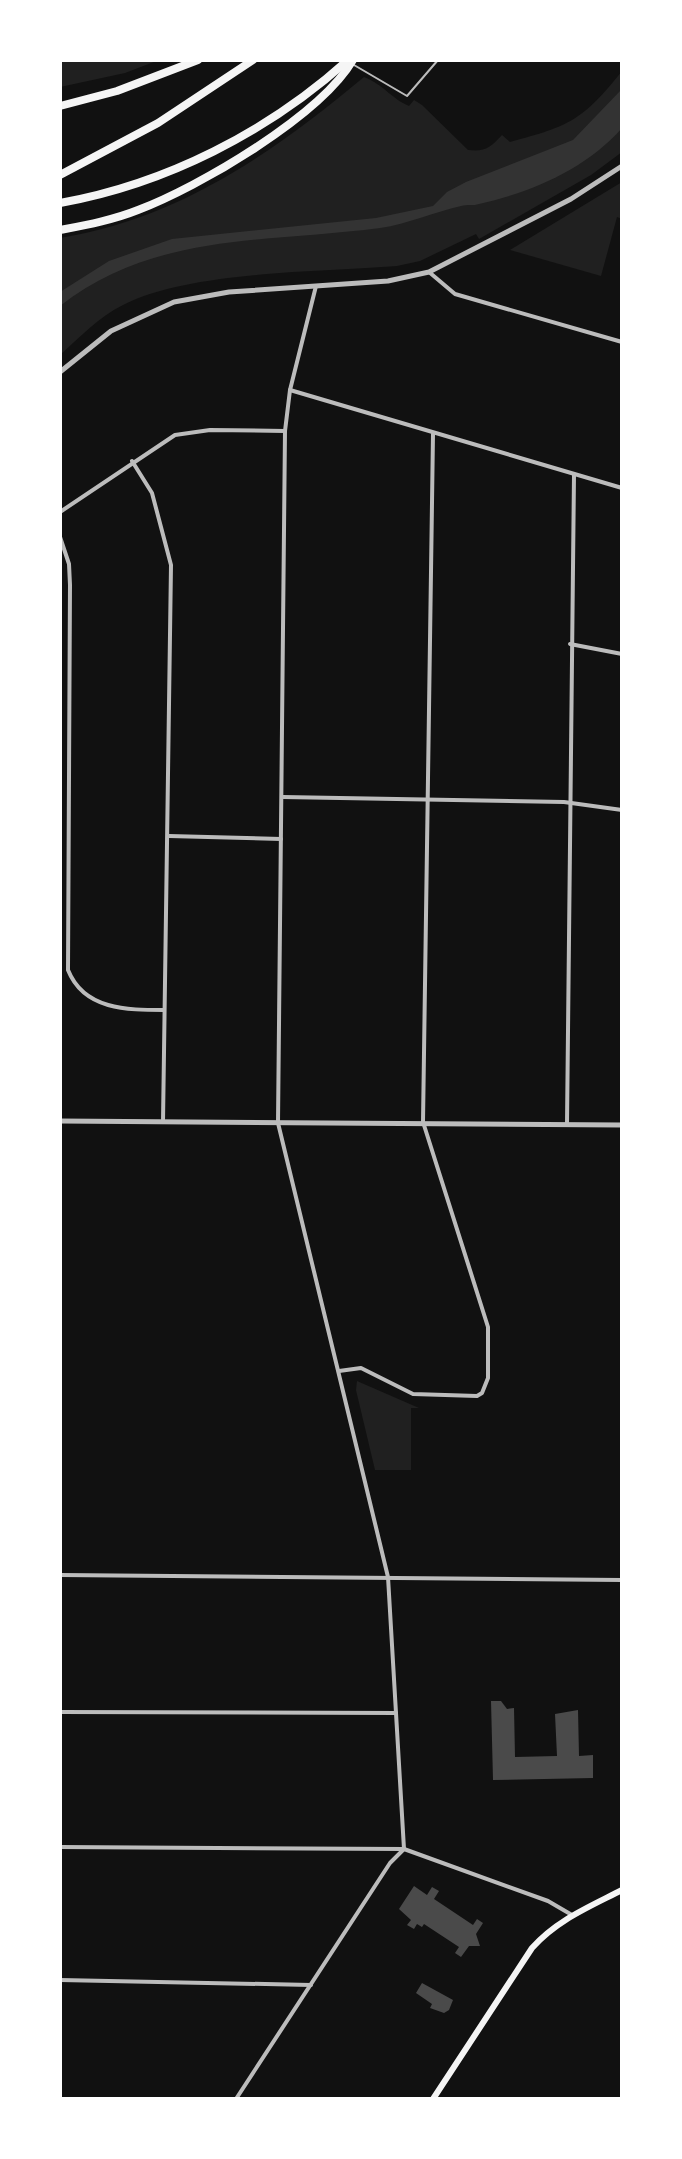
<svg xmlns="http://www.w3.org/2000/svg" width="682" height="2159" font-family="Helvetica,sans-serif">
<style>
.green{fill:#202020}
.water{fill:#333}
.building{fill:#4a4a4a}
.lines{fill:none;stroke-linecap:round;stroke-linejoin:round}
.service{stroke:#bcbcbc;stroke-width:2}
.minor{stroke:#bcbcbc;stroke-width:4}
.tertiary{stroke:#bcbcbc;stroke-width:5}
.secondary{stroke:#f5f5f5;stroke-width:6}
.motorway{stroke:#f5f5f5;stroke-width:8}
</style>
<rect width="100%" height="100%" fill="#111"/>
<!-- green -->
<g class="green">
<polygon points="60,60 159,60 125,73 60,87"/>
<path d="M622 71V152L591 175 479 239 476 234 420 261 397 266C320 272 189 271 123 305 99 317 80 337 60 355V238C178 219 273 153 364 77 384 85 392 99 409 106L414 100 422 105 468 150C485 152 490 148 502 135L510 142C570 126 583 120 622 71Z"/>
<polygon points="622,182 622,219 617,217 601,276 510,250"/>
<polygon points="357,1381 419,1408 411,1408 411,1470 375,1470 356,1390"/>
</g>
<!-- water -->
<path class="water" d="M622 89V128C586 169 532 192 479 204 473 206 467 204 461 206 434 212 408 224 380 228 267 243 154 232 60 306V292L109 261 172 239 376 218 433 206 447 192 466 182 573 140Z"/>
<!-- building -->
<g class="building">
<polygon points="491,1701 501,1701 507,1709 514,1708 515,1757 557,1756 555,1714 578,1710 579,1756 593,1755 593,1778 493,1780"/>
<polygon points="414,1886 427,1895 432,1887 439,1891 434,1899 473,1925 477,1919 483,1923 476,1934 480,1946 469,1946 461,1957 455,1953 459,1947 424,1924 422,1927 417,1924 414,1929 407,1925 411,1920 399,1909"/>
<polygon points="422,1983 453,2000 449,2010 444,2013 430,2008 432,2004 416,1993"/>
</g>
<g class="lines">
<!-- service -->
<polyline class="service" points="354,65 407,96 438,60"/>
<!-- minor -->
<g class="minor">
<polyline points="429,272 455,294 622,342"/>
<polyline points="290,390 622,488"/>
<polyline points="132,461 152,493 171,565 163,1122"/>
<polyline points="60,512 175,435 210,430 285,431"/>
<path d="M60 537 69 564 70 585 68 970C84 1010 127 1010 164 1010"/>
<polyline points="570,644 622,654"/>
<polyline points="283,797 564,802 622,810"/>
<polyline points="169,836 281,839"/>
<polyline points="567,1124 574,475"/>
<polyline points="339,1371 361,1368 413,1394 477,1396 482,1393 488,1378 488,1327 423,1122 433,434"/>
<polyline points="60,1575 622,1580"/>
<polyline points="60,1712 396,1713"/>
<polyline points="60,1847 404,1849 548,1901 572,1915"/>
<polyline points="60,1980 311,1985"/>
<polyline points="236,2099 390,1863 404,1849 388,1577 278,1123 285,431 290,390 316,286"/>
</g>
<!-- tertiary -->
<g class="tertiary">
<polyline points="60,372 111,331 174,302 229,292 388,281 429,272 571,199 622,166"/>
<polyline points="60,1121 622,1125"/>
</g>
<!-- secondary -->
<path class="secondary" d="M433 2099 532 1948C557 1920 589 1907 622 1890"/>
<!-- motorway -->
<g class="motorway">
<polyline points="60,106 117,91 198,60"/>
<polyline points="60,175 158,123 253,60"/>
<path d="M60 203C166 184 268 132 348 60"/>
<path d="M60 230C86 225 113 220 138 210 199 187 320 116 353 60"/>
</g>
</g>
<!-- border -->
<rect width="682" height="2159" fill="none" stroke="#ffffff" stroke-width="124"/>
</svg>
